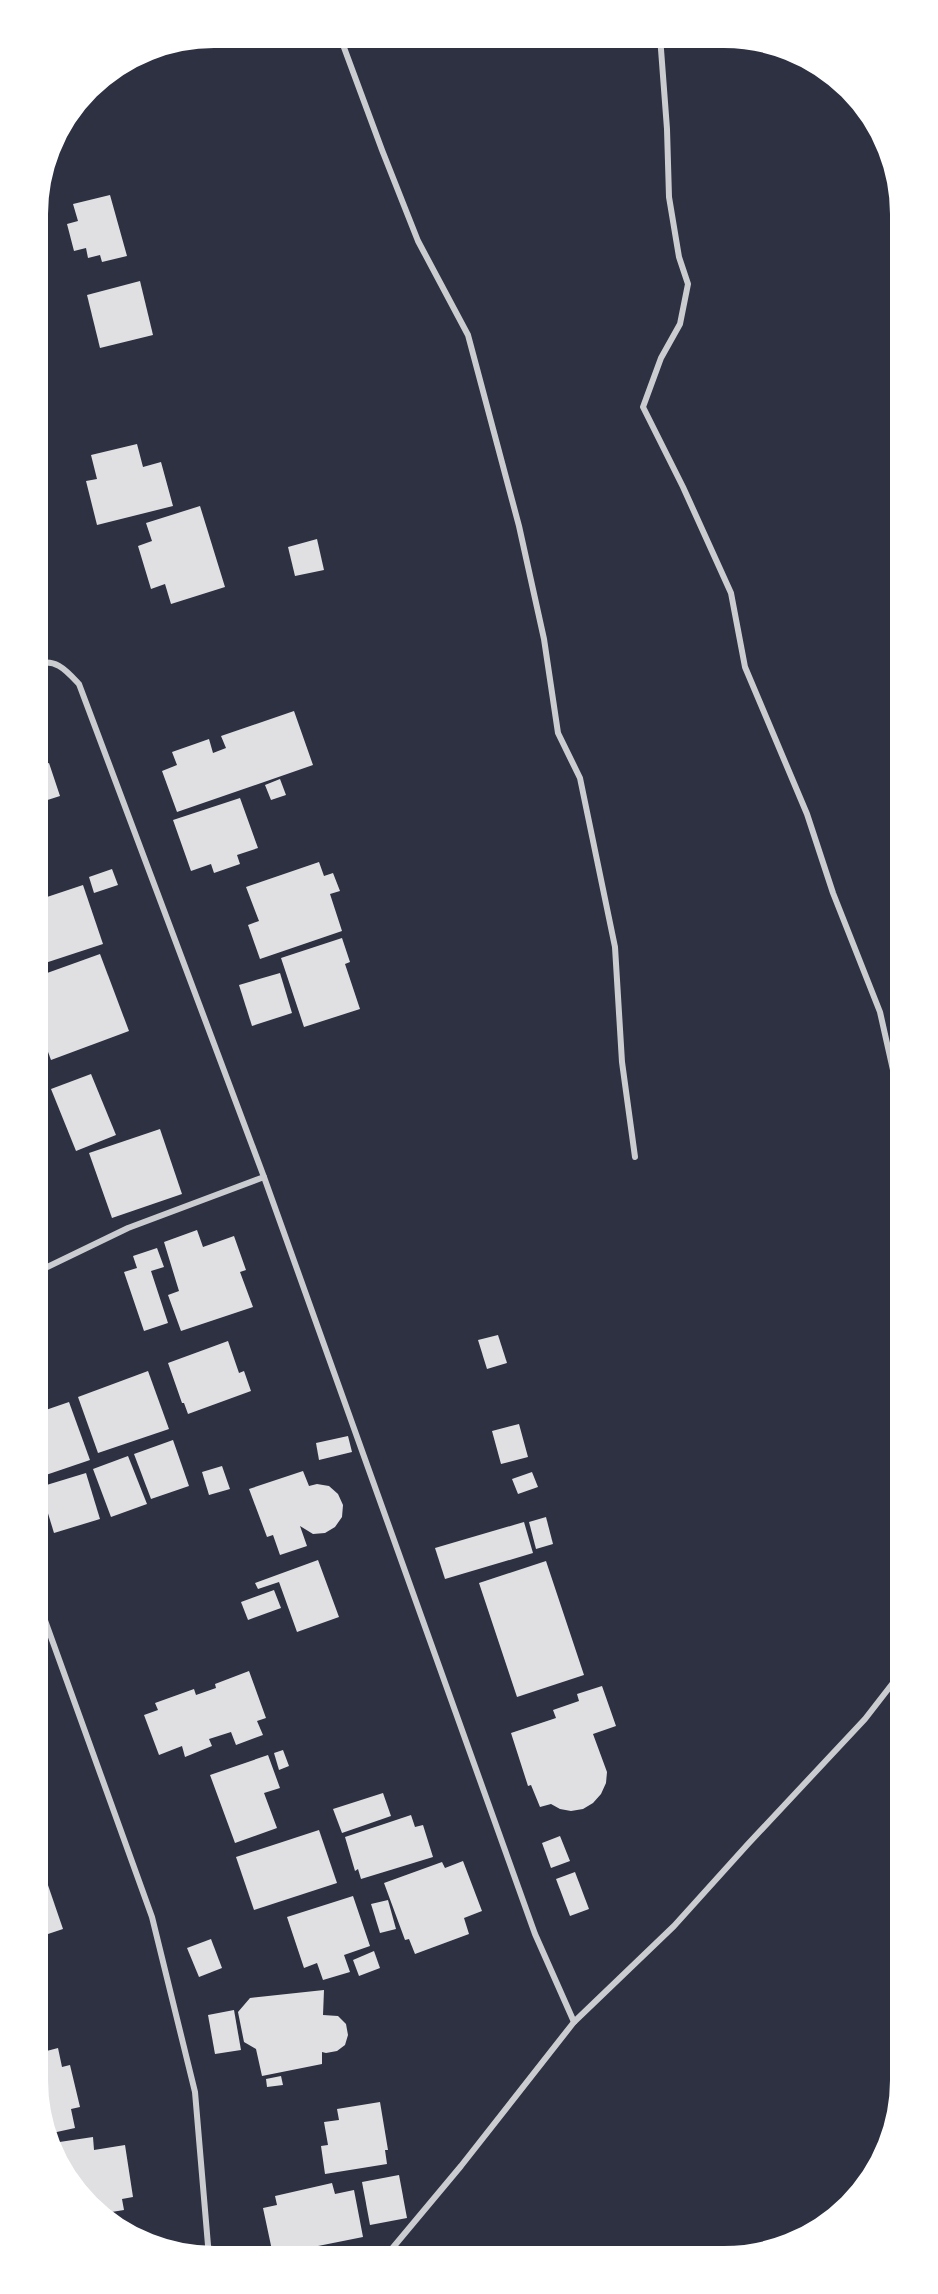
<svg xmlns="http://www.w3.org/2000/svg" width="938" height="2294" font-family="'Fira Sans Condensed',sans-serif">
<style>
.building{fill:#e0e0e3}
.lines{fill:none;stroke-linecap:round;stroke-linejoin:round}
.minor{stroke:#caccd0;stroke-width:6}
.rim{fill:none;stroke:#fff;stroke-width:8}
</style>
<rect width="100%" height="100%" fill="#2d3142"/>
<!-- building -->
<g class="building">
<polygon points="110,195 127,256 102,262 100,255 88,258 86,248 74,251 67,224 78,221 73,204"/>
<polygon points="140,281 153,335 100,348 87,295"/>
<polygon points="137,444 143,467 161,462 173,506 97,525 86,481 97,479 91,455"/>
<polygon points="200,506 225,587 171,604 165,584 151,589 138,546 152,541 146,523"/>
<polygon points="317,539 324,570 295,576 288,547"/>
<polygon points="294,711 313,765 177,812 162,771 177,765 172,752 209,739 213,753 226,748 221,736"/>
<polygon points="49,763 60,796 35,804 35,767"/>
<polygon points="280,779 286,795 271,800 265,785"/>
<polygon points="240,798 258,848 237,855 240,864 214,873 211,864 191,871 173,820"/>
<polygon points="319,862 324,876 333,873 340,891 330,894 342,931 260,959 248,925 259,921 246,887"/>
<polygon points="112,869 118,885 94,893 89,877"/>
<polygon points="83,885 103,944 36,966 35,901"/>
<polygon points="342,938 350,962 345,964 360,1009 304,1027 281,958"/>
<polygon points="100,954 129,1031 51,1060 36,1019 36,977"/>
<polygon points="280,973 292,1013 252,1026 239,985"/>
<polygon points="91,1074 116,1135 76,1151 51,1089"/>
<polygon points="160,1129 182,1194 112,1218 89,1153"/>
<polygon points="197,1230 203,1247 234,1236 246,1270 240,1272 253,1307 181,1331 168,1295 179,1291 164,1242"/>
<polygon points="157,1248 164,1267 151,1271 168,1323 144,1331 124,1272 137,1268 133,1256"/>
<polygon points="498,1335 507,1363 487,1369 478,1340"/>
<polygon points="228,1341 239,1373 244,1371 251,1391 188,1414 184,1403 182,1403 168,1363"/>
<polygon points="148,1371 169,1429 98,1453 78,1397"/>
<polygon points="69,1402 90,1460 37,1478 37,1413"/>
<polygon points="519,1424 528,1457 501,1464 492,1431"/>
<polygon points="348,1436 352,1452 319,1460 316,1443"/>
<polygon points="173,1440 189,1486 151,1499 134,1454"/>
<polygon points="128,1456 147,1504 111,1517 93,1469"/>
<polygon points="222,1466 230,1489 209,1495 202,1472"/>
<polygon points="303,1471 309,1486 317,1484 329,1486 338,1494 343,1505 342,1517 335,1527 325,1533 313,1534 300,1526 307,1546 280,1555 273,1535 267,1537 249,1489"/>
<polygon points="532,1472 538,1487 518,1494 512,1479"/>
<polygon points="86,1473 100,1519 54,1533 40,1487"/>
<polygon points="546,1517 553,1544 536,1549 529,1522"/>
<polygon points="524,1522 533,1553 445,1579 435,1548"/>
<polygon points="318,1560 339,1617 297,1632 279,1582 258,1589 255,1583"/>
<polygon points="546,1561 584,1675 517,1697 479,1583"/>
<polygon points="274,1590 281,1608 248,1620 241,1602"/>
<polygon points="249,1671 266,1718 257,1721 263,1735 236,1745 231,1732 209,1739 212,1746 185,1757 182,1746 159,1755 144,1715 158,1710 155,1703 194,1689 196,1695 216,1688 215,1684"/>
<polygon points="602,1686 616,1726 593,1734 607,1772 606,1783 601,1794 593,1803 583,1809 571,1811 560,1809 551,1804 540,1807 531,1785 528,1786 511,1733 556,1718 553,1710 579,1701 577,1694"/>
<polygon points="283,1750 289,1766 279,1770 274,1753"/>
<polygon points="268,1755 280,1788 264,1793 277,1828 235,1843 210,1775"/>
<polygon points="383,1793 391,1816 342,1833 333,1809"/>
<polygon points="411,1815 415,1827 423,1825 433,1857 361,1879 358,1869 355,1871 345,1837"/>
<polygon points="319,1830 337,1883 254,1910 236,1857"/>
<polygon points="560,1836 570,1861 551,1868 542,1843"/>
<polygon points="38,1856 63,1929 39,1937"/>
<polygon points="463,1861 482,1911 464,1918 469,1934 415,1954 409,1939 405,1940 384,1883 442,1862 445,1868"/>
<polygon points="575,1872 589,1909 570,1916 556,1879"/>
<polygon points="353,1896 370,1946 344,1955 350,1972 323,1980 317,1963 304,1968 287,1917"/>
<polygon points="388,1900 396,1929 380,1933 371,1904"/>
<polygon points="211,1939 222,1968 199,1977 187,1948"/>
<polygon points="374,1951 380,1968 359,1976 353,1960"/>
<polygon points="324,1990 323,2015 338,2016 346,2024 348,2035 345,2045 337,2051 326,2053 322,2052 322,2064 262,2076 256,2049 244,2042 238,2012 250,1998"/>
<polygon points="234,2010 241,2050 215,2054 208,2015"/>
<polygon points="58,2048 62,2067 70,2065 80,2107 71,2109 75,2128 43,2135 39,2127 39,2053"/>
<polygon points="281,2076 283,2085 267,2087 266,2079"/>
<polygon points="380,2102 388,2150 385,2150 387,2164 325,2174 321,2146 328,2145 324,2122 339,2120 337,2109"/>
<polygon points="93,2137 94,2150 125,2145 133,2197 122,2199 124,2210 93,2215 65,2180 64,2176 57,2171 46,2144"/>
<polygon points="399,2175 407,2218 370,2225 362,2182"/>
<polygon points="332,2183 335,2194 354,2190 363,2237 273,2255 263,2208 277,2205 275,2196"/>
</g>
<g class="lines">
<!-- minor -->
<g class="minor">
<polyline points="339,34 382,150 418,241 468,335 519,526 544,639 558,733 580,778 615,947 622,1062 635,1157"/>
<polyline points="660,36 667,129 669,197 679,257 688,284 680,324 661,358 643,407 683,487 731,593 745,667 807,814 833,893 880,1012 902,1110"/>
<path d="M35 665C55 657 66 670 79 684L264 1177 535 1934 574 2022"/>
<polyline points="37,1272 128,1228 264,1177"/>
<polyline points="38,1601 152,1917 195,2092 209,2257"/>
<polyline points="385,2257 461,2166 574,2022 674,1926 748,1844 865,1719 903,1670"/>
</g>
</g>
<!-- crop -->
<path d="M0 0H938V2294H0ZM214 44H724A170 170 0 0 1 894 214V2080A170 170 0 0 1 724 2250H214A170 170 0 0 1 44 2080V214A170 170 0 0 1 214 44Z" fill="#fff" fill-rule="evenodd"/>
<path class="rim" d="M214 44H724A170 170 0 0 1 894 214V2080A170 170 0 0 1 724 2250H214A170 170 0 0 1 44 2080V214A170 170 0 0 1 214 44Z"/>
</svg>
